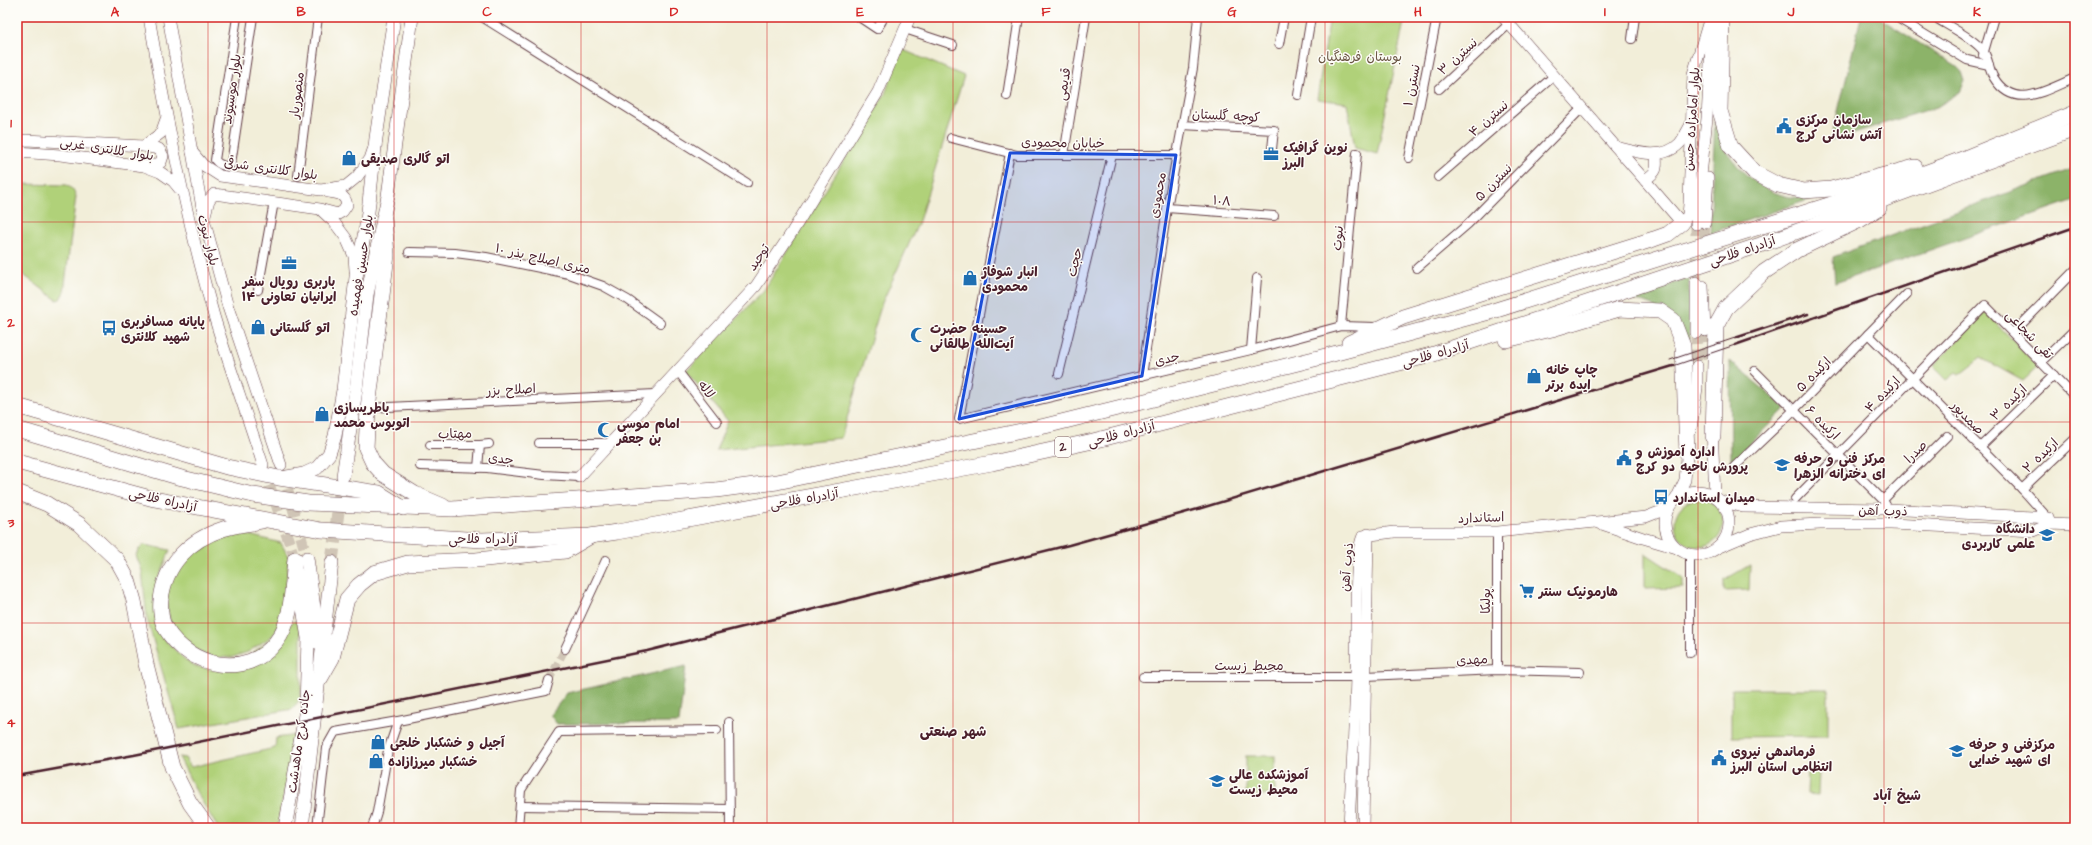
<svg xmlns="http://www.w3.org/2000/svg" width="2092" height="845" font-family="'Architects Daughter','Playpen Sans Arabic',sans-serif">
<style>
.green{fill:#b0d179;stroke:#7d7852}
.forest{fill:#8cb369;stroke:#6b694a}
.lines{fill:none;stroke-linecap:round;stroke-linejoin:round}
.street-tunnel{stroke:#d0c5b6;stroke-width:8;stroke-dasharray:8 4;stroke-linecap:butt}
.secondary-tunnel{stroke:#d0c5b6;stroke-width:11;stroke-dasharray:11 5.5;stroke-linecap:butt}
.primary-tunnel{stroke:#d0c5b6;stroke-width:13;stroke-dasharray:13 6;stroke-linecap:butt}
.street-casing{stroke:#633e45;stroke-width:10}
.secondary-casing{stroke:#633e45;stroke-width:12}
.primary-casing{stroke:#633e45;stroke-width:14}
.highway-casing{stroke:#633e45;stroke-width:16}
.street{stroke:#fff;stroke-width:8}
.secondary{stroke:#fff;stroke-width:11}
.primary{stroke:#fff;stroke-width:13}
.highway{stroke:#fff;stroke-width:15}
.tram{stroke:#4a1f2b;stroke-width:1}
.rail{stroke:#4a1f2b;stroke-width:2.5}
.marked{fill:#1d4ed8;fill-opacity:0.2;stroke:#1d4ed8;stroke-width:3;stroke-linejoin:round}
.grid{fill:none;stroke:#d62828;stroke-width:1;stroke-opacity:0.55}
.labels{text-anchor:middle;stroke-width:3;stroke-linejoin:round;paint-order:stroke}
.shield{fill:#fdfcf7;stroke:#806168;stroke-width:1}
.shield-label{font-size:12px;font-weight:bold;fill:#4a1f2b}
.park-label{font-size:13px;fill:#695442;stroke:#fdfcf7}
.street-label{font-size:13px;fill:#4a1f2b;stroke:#fdfcf7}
.poi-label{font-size:13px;font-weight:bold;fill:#4a1f2b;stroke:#fdfcf7;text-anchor:start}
.neighbourhood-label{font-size:14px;font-weight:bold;fill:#4a1f2b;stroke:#fdfcf7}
.neatline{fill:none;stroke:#d62828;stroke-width:1.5}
.grid-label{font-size:13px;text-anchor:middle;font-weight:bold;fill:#d62828}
</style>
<rect width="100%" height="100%" fill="#fdfcf7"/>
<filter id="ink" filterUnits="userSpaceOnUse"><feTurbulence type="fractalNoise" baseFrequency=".025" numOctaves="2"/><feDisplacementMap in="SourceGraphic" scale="8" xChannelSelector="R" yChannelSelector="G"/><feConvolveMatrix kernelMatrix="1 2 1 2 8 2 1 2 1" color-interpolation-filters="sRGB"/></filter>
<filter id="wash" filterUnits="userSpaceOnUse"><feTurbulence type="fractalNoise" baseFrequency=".012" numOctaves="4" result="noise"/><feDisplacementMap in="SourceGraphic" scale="16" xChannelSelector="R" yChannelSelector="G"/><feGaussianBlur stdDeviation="0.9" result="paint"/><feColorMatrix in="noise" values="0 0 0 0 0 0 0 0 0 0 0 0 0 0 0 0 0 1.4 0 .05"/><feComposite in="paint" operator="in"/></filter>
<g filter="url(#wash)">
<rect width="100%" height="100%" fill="#f2eed9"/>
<!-- green -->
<g class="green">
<polygon points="1330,17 1405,17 1377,154 1355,148 1347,103 1317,99"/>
<polygon points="901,49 964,76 918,224 882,303 841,438 716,450 728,421 686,371 764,290 885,94"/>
<polygon points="21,184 67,185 73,190 76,196 64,292 60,299 57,300 17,270 17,185"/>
<polygon points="1985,311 2038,367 2023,381 1981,358 1959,375 1956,373 1947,380 1933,366"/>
<circle cx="1699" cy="523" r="24"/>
<polygon points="241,533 281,543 289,558 281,627 272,636 248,652 233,657 210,658 182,642 172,629 167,608 168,584 177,564 204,542"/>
<polygon points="144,545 170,550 157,583 165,640 183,658 195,666 213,670 232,669 294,621 299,622 301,633 301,697 293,709 179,729 147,619 142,571 136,555 140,548"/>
<polygon points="1645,553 1683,578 1683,588 1645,589"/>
<polygon points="1750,565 1749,590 1724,591 1724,580"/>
<polygon points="1732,689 1828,689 1828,736 1732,737"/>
<polygon points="296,735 277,828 218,828 198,795 179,757 185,758 191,767 275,748 276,738"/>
<rect x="1246" y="756" width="29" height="39"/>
<polygon points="1808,771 1819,771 1818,795 1807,794"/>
</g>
<!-- forest -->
<g class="forest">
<polygon points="1861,17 1878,17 1957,67 1962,72 1965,81 1960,92 1937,107 1831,140"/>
<path d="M1715 117C1718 125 1719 135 1723 143 1734 169 1762 192 1790 197 1798 198 1809 197 1817 197L1710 233Z"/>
<polygon points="2075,168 2075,200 1835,283 1833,257"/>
<polygon points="1689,278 1690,339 1686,339 1651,304 1641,301 1626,300"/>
<polygon points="1730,361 1786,408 1731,462"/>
<polygon points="686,666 679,723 557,724 550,715 567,693"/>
</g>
</g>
<g filter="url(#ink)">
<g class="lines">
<!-- street-tunnel -->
<polyline class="street-tunnel" points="549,680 565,649"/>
<!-- secondary-tunnel -->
<g class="secondary-tunnel">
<polyline points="1696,224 1696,282"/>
<polyline points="1703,270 1705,223"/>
<polyline points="1705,331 1708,362"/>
<polyline points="1696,333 1697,366"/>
<polyline points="264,470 295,559"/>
<polyline points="283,473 307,558"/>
</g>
<!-- primary-tunnel -->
<polyline class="primary-tunnel" points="332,562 342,478"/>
<!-- street casing -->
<g class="street-casing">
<g id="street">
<path d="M237 17 215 160C219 165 226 168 231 164L253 17"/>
<polyline points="482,17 747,183"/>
<polyline points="859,17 877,29 882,21 876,17"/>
<polyline points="1896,17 1967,60 1989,65"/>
<path d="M1934 17C1948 26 1975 39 1984 52 1989 60 1989 70 1994 78 2015 112 2047 89 2075 78"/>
<polyline points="905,29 953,45"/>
<polyline points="1632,39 1635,17"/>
<polyline points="1279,44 1284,17"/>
<polyline points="1983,55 1994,17"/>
<polyline points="1439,89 1509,24"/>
<polyline points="1298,95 1311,17"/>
<polyline points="1007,96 1019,17"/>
<polyline points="1182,125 1274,130 1272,149"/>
<polyline points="951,138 1017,155 1176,155"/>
<polyline points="1010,153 959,419 1251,350 1341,326 1376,327"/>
<polyline points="1064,155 1086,17"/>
<polyline points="1409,158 1437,17"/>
<polyline points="298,176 318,17"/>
<polyline points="1438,177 1554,76"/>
<polyline points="1167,208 1274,216"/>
<polyline points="409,252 455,253 486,257 569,274 603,286 628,300 660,323"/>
<polyline points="1417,268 1468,224 1582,108"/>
<polyline points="258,290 274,202"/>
<polyline points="1341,326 1357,153"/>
<polyline points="2013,333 2075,270"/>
<polyline points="1868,334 2022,489 2048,518"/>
<polyline points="1251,350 1257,278"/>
<polyline points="2041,362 2075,329"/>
<polyline points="677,370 717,422"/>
<polyline points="1755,371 1883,500 1888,509"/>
<polyline points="1059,374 1112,155"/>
<polyline points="1142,376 1167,208 1193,68 1198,17"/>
<polyline points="368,408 655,394"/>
<polyline points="539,443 610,443"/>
<polyline points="430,445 480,445 478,468"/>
<polyline points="480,445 489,444"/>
<polyline points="1980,447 2054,375"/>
<polyline points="420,466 487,468 544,475 579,477"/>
<polyline points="1733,468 1794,410 1907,294"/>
<polyline points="2022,489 2075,439"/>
<polyline points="1795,499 1985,305 2075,397"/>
<polyline points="1883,500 1947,436"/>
<polyline points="1690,554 1690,653"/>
<polyline points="565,649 606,560"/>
<polyline points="1497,670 1497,532"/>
<polyline points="1366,676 1497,670 1580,672"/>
<polyline points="1143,677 1356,677"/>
<polyline points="398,721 546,691 549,680"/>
<polyline points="729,722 730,828"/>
<polyline points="520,806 730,809"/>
<polyline points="317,828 326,748 335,732 398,721 388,750 377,812 372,828"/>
<polyline points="518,828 521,790 559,732 717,730"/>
</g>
</g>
<!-- secondary casing -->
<g class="secondary-casing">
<g id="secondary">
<path d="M149 17C166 117 186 218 214 316 229 366 247 415 263 465"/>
<polyline points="168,17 204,219 228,307 281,465"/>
<polyline points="1503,17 1682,223 1688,215 1689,204 1693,74 1710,17"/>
<polyline points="17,141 26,140 144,146 161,133 166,119"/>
<polyline points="144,146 159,149 163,156 161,162 155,165 146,166"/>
<path d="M1616 147C1636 152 1663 161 1680 143 1684 138 1687 131 1690 126"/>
<polyline points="17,152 60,155 144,166 160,172 173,181 182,192"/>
<polyline points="192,152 203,165 220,176 321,190 346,186 357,177 370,159 373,150"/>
<path d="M1645 180C1658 171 1657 169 1656 154"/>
<path d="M323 210 338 214 343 211 347 205C345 194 338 193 328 192"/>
<polyline points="205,215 209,200 214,194 320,209 334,222 346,238 354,256 355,270"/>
<polyline points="1705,223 1708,178"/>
<polyline points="1696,224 1707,118 1712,26"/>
<polyline points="1696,282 1696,333"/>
<polyline points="1703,286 1705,331"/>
<polyline points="1691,429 1697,388 1697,366"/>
<polyline points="1712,429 1715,496"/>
<polyline points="579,477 756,286 792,232 878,92 910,17"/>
<circle cx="1697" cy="523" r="32"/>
<polyline points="1676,499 1685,480 1688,446"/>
<polyline points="1721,501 1743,507 1888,509 2032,517 2048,518 2050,524"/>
<polyline points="1599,523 1643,538 1677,548"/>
<polyline points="1717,548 1750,534 1781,526 1820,524 1891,524 2034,531 2050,524 2075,525"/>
<path d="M1349 828C1351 777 1355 726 1356 675 1357 650 1353 553 1363 536L1394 532H1497L1646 517 1669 508"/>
<polyline points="1363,828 1368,534"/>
</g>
</g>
<!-- primary casing -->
<g class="primary-casing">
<g id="primary">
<polyline points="343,476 356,390 367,295 388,196 412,17"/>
<polyline points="287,477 304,474 317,468 329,454 335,436 343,390 356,277 367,221 376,138 394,17"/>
<polyline points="307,558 316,622 316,642"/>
<polyline points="285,828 306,709 308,638 297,573"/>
<polyline points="302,828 332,562"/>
</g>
</g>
<!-- highway casing -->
<g class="highway-casing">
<g id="highway">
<polyline points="1722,17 1720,111 1731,147 1755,173 1778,185 1804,191 1831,189 1915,167"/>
<polyline points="384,218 387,255 368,408 366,448 373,463 383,474 415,494 443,506"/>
<polyline points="1506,340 1552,329 1619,309 1660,311 1673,320 1683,346 1687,453"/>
<polyline points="1349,343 1403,317 1654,239 1668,234 1682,223"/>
<polyline points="17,406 227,467 279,478 379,493 403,508"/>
<polyline points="17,429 178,477 253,495 308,503 452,509 716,490 777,482 1045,426 1318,358 1493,311 1892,185 1965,158 2075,113"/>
<polyline points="1713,436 1716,326 1726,308 1764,272 1797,250 1860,220 1879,208"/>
<polyline points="17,462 154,499 321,530 482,540 590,536 617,532 992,463 1093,441 1431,355 1760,245 2075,129"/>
<polyline points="17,492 47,504 79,524 117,560 128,580 134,601 146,664 172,767 190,803 208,828"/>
<path d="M262 521C249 524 235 525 223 529 189 540 165 564 161 600 160 609 161 622 166 629 189 667 247 680 276 642 293 621 292 585 295 559"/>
<polyline points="320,679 332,658 347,599 359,585 374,573 408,563 476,560 565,551 589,537"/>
</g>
</g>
<!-- street -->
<use href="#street" class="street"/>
<!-- secondary -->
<use href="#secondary" class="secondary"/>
<!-- primary -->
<use href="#primary" class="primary"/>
<!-- highway -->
<use href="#highway" class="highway"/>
<!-- tram -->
<g class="tram">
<polyline points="1670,360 1735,338"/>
<polyline points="1673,366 1735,345"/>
</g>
<!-- rail -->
<g class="rail">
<polyline points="1735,338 1808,314"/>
<polyline points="1735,345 2075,227"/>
<polyline points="17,776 134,755 647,651 1069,545 1198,509 1673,366"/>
</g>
</g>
</g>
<!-- marked area -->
<path class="marked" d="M1010 153 1176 155 1142 376 959 419Z"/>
<!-- grid -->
<path class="grid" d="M208 17V828M394 17V828M581 17V828M767 17V828M953 17V828M1139 17V828M1325 17V828M1511 17V828M1698 17V828M1884 17V828M17 222H2075M17 422H2075M17 623H2075"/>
<!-- icons -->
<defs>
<g id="civic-bare" transform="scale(1.2)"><path d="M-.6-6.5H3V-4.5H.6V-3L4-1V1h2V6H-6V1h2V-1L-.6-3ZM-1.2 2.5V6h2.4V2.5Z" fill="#1f6fb2" stroke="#fdfcf7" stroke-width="2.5" paint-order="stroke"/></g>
<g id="office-bare" transform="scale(1.2)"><path d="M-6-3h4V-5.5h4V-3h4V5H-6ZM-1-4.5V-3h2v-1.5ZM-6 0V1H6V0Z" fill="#1f6fb2" stroke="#fdfcf7" stroke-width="2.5" paint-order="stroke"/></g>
<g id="shop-bare" transform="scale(1.2)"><path d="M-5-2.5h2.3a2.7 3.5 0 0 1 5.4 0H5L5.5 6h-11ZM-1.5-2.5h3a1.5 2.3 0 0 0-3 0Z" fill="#1f6fb2" stroke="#fdfcf7" stroke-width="2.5" paint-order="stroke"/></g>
<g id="bus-bare" transform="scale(1.2)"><path d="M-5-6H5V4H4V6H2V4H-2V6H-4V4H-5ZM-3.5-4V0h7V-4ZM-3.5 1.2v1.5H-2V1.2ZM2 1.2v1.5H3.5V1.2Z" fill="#1f6fb2" stroke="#fdfcf7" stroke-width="2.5" paint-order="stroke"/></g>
<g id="mosque-bare" transform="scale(1.2)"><path d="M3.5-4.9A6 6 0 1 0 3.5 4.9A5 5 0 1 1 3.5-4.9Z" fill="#1f6fb2" stroke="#fdfcf7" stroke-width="2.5" paint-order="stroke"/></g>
<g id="university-bare" transform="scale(1.2)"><path d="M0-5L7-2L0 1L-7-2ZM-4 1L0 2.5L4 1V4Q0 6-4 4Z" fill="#1f6fb2" stroke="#fdfcf7" stroke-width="2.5" paint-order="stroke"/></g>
<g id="supermarket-bare" transform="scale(1.2)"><path d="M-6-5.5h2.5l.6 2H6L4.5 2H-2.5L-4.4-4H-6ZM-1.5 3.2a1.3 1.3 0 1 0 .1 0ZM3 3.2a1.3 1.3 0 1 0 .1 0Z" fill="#1f6fb2" stroke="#fdfcf7" stroke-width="2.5" paint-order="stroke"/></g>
</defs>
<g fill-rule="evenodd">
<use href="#civic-bare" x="1784" y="126"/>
<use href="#office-bare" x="1271" y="154"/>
<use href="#shop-bare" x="349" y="158"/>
<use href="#office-bare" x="289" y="263"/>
<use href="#shop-bare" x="970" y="278"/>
<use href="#shop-bare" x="258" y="327"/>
<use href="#bus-bare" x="109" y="328"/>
<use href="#mosque-bare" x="918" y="335"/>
<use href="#shop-bare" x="1534" y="376"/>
<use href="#shop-bare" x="322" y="414"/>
<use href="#mosque-bare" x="605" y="430"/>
<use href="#civic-bare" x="1624" y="458"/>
<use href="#university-bare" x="1782" y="465"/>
<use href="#bus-bare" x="1661" y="497"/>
<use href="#university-bare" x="2047" y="535"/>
<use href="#supermarket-bare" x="1527" y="591"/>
<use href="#shop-bare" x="378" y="742"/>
<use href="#university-bare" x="1957" y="751"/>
<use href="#civic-bare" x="1719" y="758"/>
<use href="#shop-bare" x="376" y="761"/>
<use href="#university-bare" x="1217" y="781"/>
</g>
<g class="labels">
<!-- shield labels -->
<rect class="shield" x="1055" y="437" width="16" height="20" rx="3"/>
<g class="shield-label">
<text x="1063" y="451">2</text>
</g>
<!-- park labels -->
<g class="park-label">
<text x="1360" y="61">بوستان فرهنگیان</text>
</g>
<!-- street labels -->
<g class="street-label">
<text transform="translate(1457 56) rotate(-42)" y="5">نسترن ۳</text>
<text transform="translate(1063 84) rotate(-81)" y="5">قدیمی</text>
<text transform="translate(1411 85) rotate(-79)" y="5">نسترن ۱</text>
<text transform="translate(231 89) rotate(-82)" y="5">بلوار موسیوند</text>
<text transform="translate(296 95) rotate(-83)" y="5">منصوریار</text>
<text transform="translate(1226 115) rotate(3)" y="5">کوچه گلستان</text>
<text transform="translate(1488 118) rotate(-41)" y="5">نسترن ۴</text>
<text transform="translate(1691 119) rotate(-86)" y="5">بلوار امامزاده حسن</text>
<text transform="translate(1063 142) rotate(1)" y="5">خیابان محمودی</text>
<text transform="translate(107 148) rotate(9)" y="5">بلوار کلانتری غربی</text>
<text transform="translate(271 168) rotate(8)" y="5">بلوار کلانتری شرقی</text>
<text transform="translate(1493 182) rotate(-45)" y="5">نسترن ۵</text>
<text transform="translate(1157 195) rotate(-80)" y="5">محمودی</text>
<text transform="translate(1222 200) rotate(5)" y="5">۱۰۸</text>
<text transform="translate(1337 238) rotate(-85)" y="5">نبوت</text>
<text transform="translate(209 240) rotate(76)" y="5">بلوار نبوت</text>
<text transform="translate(1742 250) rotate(-19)" y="5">آزادراه فلاحی</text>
<text transform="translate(758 257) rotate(-56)" y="5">توحید</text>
<text transform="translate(543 258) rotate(13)" y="5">۱۰ متری اصلاح بذر</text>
<text transform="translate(1074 262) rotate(-77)" y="5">حجت</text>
<text transform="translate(360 265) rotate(-81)" y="5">بلوار حسین فهمیده</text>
<text transform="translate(2030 334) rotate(46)" y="5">تقی شجاعی</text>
<text transform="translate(1435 353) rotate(-16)" y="5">آزادراه فلاحی</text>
<text transform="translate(1167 358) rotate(-13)" y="5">جدی</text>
<text transform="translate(1813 374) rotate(-45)" y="5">ارکیده ۵</text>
<text transform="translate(511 389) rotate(-3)" y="5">اصلاح بزر</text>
<text transform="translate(707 389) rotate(53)" y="5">لاله</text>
<text transform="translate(1882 394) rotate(-46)" y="5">ارکیده ۴</text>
<text transform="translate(2008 402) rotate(-44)" y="5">ارکیده ۳</text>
<text transform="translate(1968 417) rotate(46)" y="5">صمدپور</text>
<text transform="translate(1823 422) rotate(45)" y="5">ارکیده ۶</text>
<text transform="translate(455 433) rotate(-1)" y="5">مهتاب</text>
<text transform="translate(1121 433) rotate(-15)" y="5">آزادراه فلاحی</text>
<text transform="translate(1915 451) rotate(-45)" y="5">صدرا</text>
<text transform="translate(2040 455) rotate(-43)" y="5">ارکیده ۲</text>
<text transform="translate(501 458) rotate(7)" y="5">جدی</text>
<text transform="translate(804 498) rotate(-10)" y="5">آزادراه فلاحی</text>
<text transform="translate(163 499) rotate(12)" y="5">آزادراه فلاحی</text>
<text transform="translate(1883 510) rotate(1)" y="5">ذوب آهن</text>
<text transform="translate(1481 517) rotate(-2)" y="5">استاندارد</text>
<text x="483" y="543">آزادراه فلاحی</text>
<text transform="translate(1346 567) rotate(-85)" y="5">ذوب آهن</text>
<text transform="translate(1485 601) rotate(-90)" y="5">پولیکا</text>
<text transform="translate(1472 659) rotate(-3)" y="5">مهدی</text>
<text x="1249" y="670">محیط زیست</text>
<text transform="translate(298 741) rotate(-82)" y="5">جاده کرج ماهدشت</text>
</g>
<!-- poi labels -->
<g class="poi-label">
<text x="1796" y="124">سازمان مرکزی<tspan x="1796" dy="15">آتش نشانی کرج</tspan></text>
<text x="1283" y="152">نوین گرافیک<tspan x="1283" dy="15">البرز</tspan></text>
<text x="361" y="163">اتو گالری صدیقی</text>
<text x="982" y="276">انبار شوفاژ<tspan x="982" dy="15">محمودی</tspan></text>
<text x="289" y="286" text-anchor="middle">باربری رویال سفر<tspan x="289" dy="15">ایرانیان تعاونی ۱۴</tspan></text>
<text x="121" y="326">پایانه مسافربری<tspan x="121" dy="15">شهید کلانتری</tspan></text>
<text x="270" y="332">اتو گلستانی</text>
<text x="930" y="333">حسینه حضرت<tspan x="930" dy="15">آیت‌الله طالقانی</tspan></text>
<text x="1546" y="374">چاپ خانه<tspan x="1546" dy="15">ایده برتر</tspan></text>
<text x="334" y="412">باطریسازی<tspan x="334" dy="15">اتوبوس محمد</tspan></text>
<text x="617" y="428">امام موسی<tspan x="617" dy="15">بن جعفر</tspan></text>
<text x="1636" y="456">اداره آموزش و<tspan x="1636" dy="15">پرورش ناحیه دو کرج</tspan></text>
<text x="1794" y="463">مرکز فنی و حرفه<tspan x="1794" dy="15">ای دخترانه الزهرا</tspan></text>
<text x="1673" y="502">میدان استاندارد</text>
<text x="2035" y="533" text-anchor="end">دانشگاه<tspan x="2035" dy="15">علمی کاربردی</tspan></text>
<text x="1539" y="596">هارمونیک سنتر</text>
<text x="390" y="747">آجیل و خشکبار خلجی</text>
<text x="1969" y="749">مرکزفنی و حرفه<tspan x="1969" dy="15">ای شهید خدایی</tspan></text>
<text x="1731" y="756">فرماندهی نیروی<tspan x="1731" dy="15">انتظامی استان البرز</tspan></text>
<text x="388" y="766">خشکبار میرزازاده</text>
<text x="1229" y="779">آموزشکده عالی<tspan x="1229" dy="15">محیط زیست</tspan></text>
</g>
<!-- neighbourhood labels -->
<g class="neighbourhood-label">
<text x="953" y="736">شهر صنعتی</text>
<text x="1897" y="800">شیخ آباد</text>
</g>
</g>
<!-- margin -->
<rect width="2092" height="845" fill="none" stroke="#fdfcf7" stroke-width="44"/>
<rect x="22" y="22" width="2048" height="801" class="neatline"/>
<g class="grid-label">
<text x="115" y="16">A</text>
<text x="301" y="16">B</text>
<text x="487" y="16">C</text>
<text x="674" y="16">D</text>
<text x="860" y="16">E</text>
<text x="1046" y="16">F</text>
<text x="1232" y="16">G</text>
<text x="1418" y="16">H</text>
<text x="1605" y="16">I</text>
<text x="1791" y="16">J</text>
<text x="1977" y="16">K</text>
<text x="11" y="127">1</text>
<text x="11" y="327">2</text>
<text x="11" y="527">3</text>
<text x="11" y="727">4</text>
</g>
</svg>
